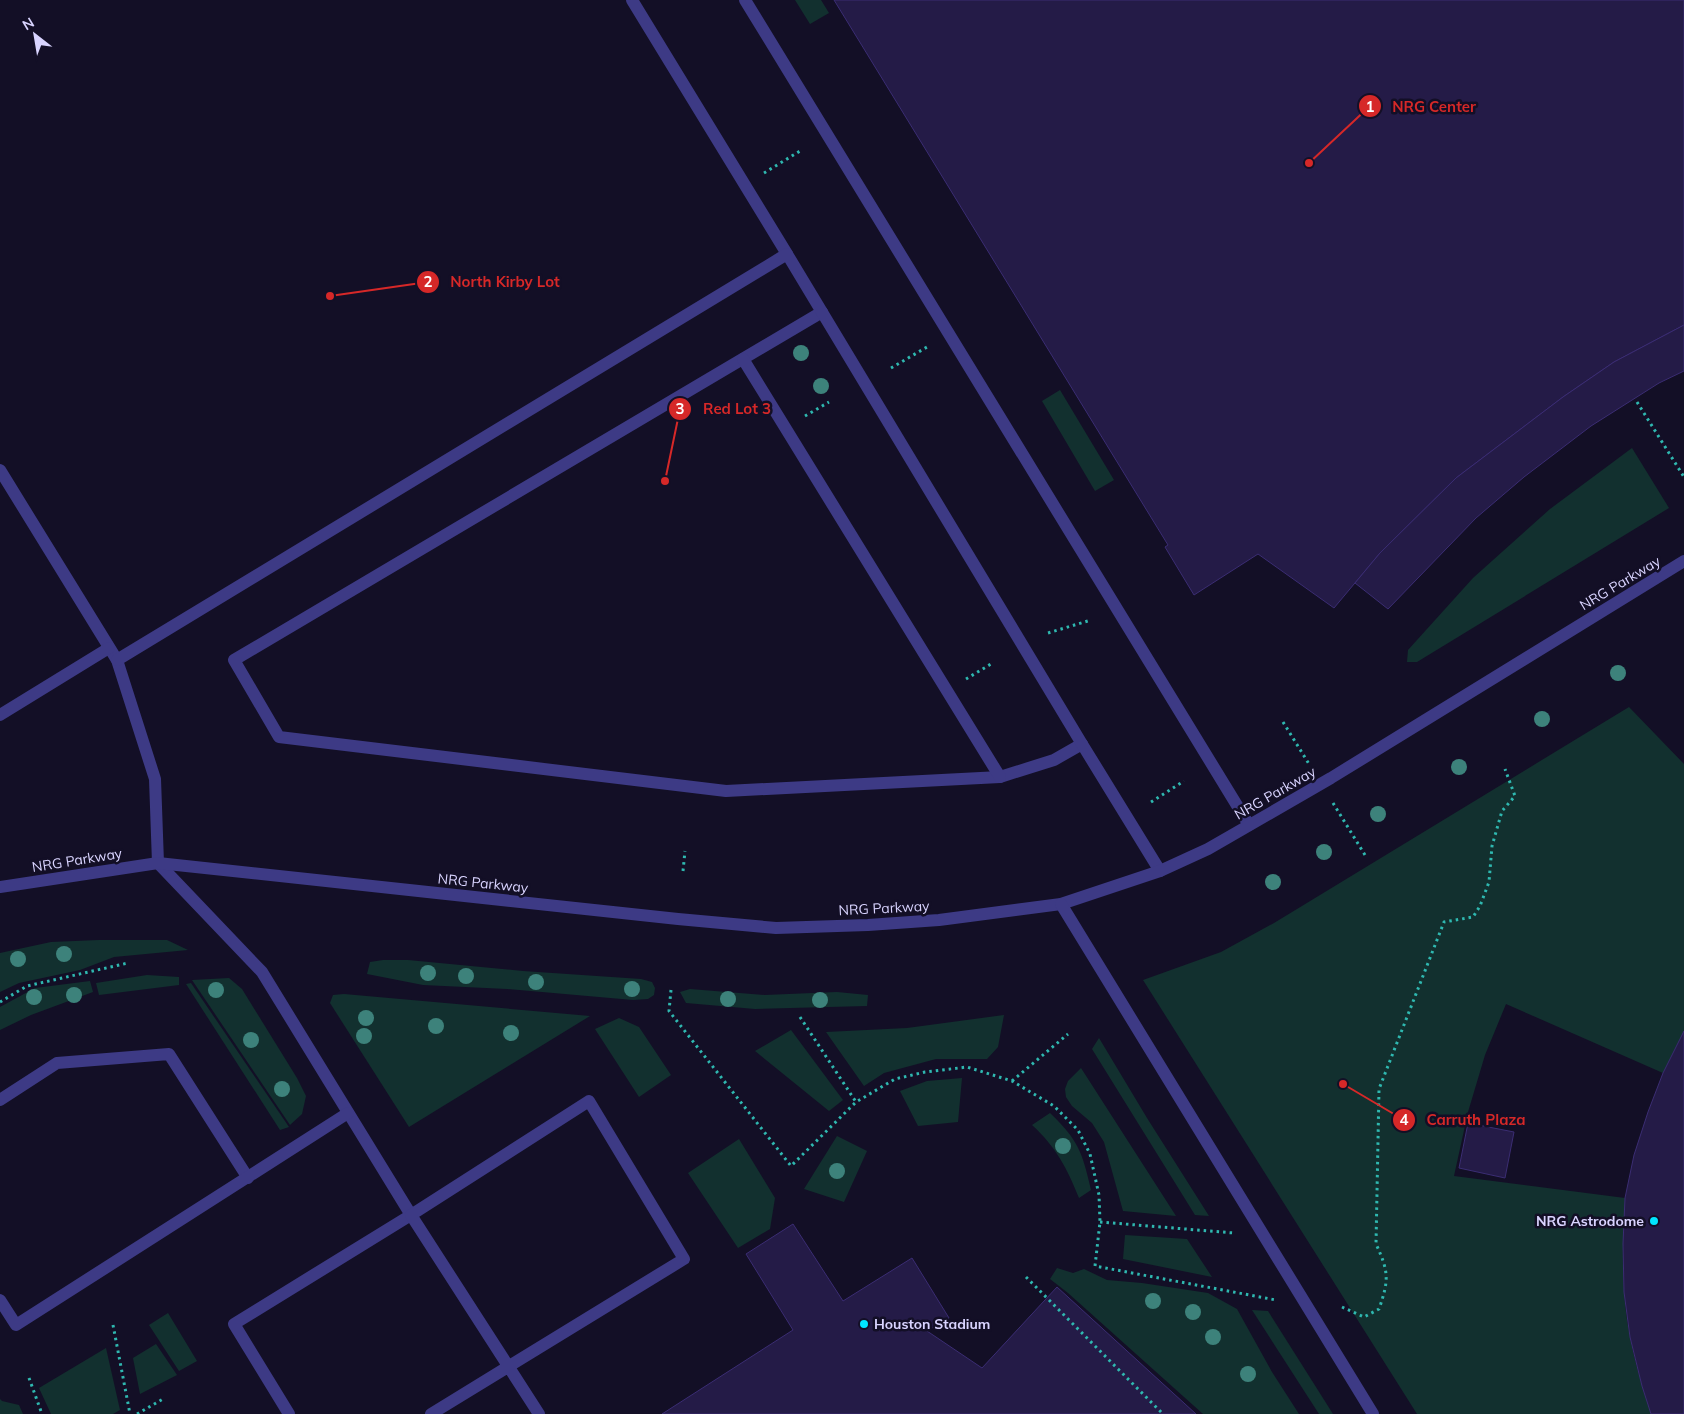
<svg xmlns="http://www.w3.org/2000/svg" width="1684" height="1414" font-family="Mulish,sans-serif">
<style>
.green{fill:#12302f}
.building{fill:#241b47;stroke:#3b2d73}
.lines{fill:none;stroke-linecap:round;stroke-linejoin:round}
.path{stroke:#2fb8b0;stroke-width:3;stroke-dasharray:2.5 4;stroke-linecap:butt}
.service{stroke:#3d3a85;stroke-width:12}
.tree{fill:#3d827b}
.poi-dot{fill:#00e5ff;stroke:#130f26;stroke-width:2}
.labels{text-anchor:middle;stroke-width:5;stroke-linejoin:round;paint-order:stroke}
.street-label{font-size:14px;fill:#d9d4ff;stroke:#130f26}
.poi-label{font-size:14px;font-weight:bold;fill:#d9d4ff;stroke:#130f26;text-anchor:end}
.leader{fill:none;stroke:#d62828;stroke-width:2}
.callout-dot{fill:#d62828;stroke:#130f26;stroke-width:2}
.mark-label{font-size:15px;text-anchor:middle;font-weight:bold;fill:#fff}
.callout-label{font-size:15px;text-anchor:middle;font-weight:bold;fill:#d62828;stroke:#130f26;stroke-width:5;stroke-linejoin:round;paint-order:stroke}
</style>
<rect width="100%" height="100%" fill="#130f26"/>
<!-- green -->
<g class="green">
<polygon points="795,0 821,0 829,13 810,24"/>
<polygon points="1060,390 1114,480 1095,491 1042,401"/>
<polygon points="1632,448 1669,508 1417,662 1407,662 1408,650 1473,578 1550,509"/>
<path d="M1629 707 1684 764V1031L1663 1073 1506 1004 1485 1055 1468 1112 1454 1176 1625 1198C1623 1229 1622 1259 1624 1290 1626 1332 1638 1374 1651 1414H1417L1143 980 1221 952 1274 923Z"/>
<polygon points="99,940 167,940 188,950 114,957 80,970 19,983 0,992 0,953 51,942"/>
<polygon points="383,960 408,960 523,971 641,979 652,982 655,988 654,995 648,999 633,1000 507,989 423,985 367,974 370,962"/>
<polygon points="147,975 179,977 179,985 99,995 96,983"/>
<polygon points="229,978 242,989 297,1078 306,1096 302,1114 290,1125 192,980"/>
<polygon points="90,981 93,992 31,1015 0,1030 0,1007 35,988"/>
<polygon points="191,983 289,1127 280,1130 186,984"/>
<polygon points="690,989 765,995 837,992 868,995 867,1006 755,1009 686,1003 680,992"/>
<polygon points="344,994 590,1016 409,1127 330,1003 333,995"/>
<polygon points="1004,1015 998,1047 987,1059 936,1059 884,1073 864,1086 826,1032 907,1028"/>
<polygon points="619,1018 639,1027 671,1075 639,1097 595,1029"/>
<polygon points="791,1030 843,1100 829,1111 755,1051"/>
<polygon points="1099,1038 1147,1118 1209,1216 1195,1215 1092,1049"/>
<polygon points="1081,1068 1176,1216 1123,1211 1104,1142 1092,1123 1072,1106 1066,1097 1065,1089 1068,1081"/>
<polygon points="962,1078 958,1122 918,1126 900,1091 927,1081"/>
<path d="M1050 1113C1079 1141 1082 1152 1091 1190L1079 1198C1067 1168 1056 1147 1032 1125Z"/>
<polygon points="837,1136 867,1151 844,1202 804,1189"/>
<polygon points="739,1139 775,1198 770,1229 738,1248 688,1173"/>
<polygon points="1125,1235 1187,1239 1212,1277 1123,1259"/>
<polygon points="1057,1268 1073,1273 1084,1269 1107,1280 1142,1283 1208,1293 1237,1309 1272,1372 1299,1414 1203,1414 1068,1293 1050,1279"/>
<polygon points="1252,1310 1268,1311 1333,1414 1319,1414"/>
<polygon points="168,1313 197,1361 179,1371 149,1325"/>
<polygon points="156,1344 177,1375 140,1394 133,1358"/>
<polygon points="106,1348 120,1410 113,1414 51,1414 39,1388"/>
<polygon points="0,1399 2,1401 19,1405 23,1414 0,1414"/>
</g>
<!-- building -->
<g class="building">
<polygon points="834,0 1684,0 1684,325 1614,362 1563,397 1456,478 1380,553 1334,608 1258,554 1194,595 1165,547 1168,545"/>
<polygon points="1684,325 1684,371 1659,383 1591,426 1524,477 1476,518 1388,609 1355,583 1380,553 1456,478 1563,397 1614,362"/>
<polygon points="1684,1031 1684,1414 1651,1414 1642,1386 1630,1337 1624,1292 1623,1244 1625,1198 1634,1155 1648,1112 1663,1073"/>
<polygon points="1468,1123 1514,1132 1505,1178 1459,1168"/>
<polygon points="793,1224 843,1301 912,1258 949,1318 927,1331 982,1368 1057,1287 1196,1414 662,1414 793,1330 746,1254"/>
</g>
<g class="lines">
<!-- path -->
<g class="path">
<polyline points="764,173 800,151"/>
<polyline points="891,368 927,347"/>
<polyline points="1637,402 1684,477"/>
<polyline points="805,416 829,402"/>
<polyline points="1048,633 1091,620"/>
<polyline points="966,679 991,664"/>
<polyline points="1283,722 1309,764"/>
<polyline points="1151,802 1184,781"/>
<polyline points="1333,803 1365,855"/>
<polyline points="683,871 685,851"/>
<polyline points="671,990 669,1011 791,1166 856,1102 895,1079 925,1072 967,1067 1012,1081 1054,1106 1078,1130 1090,1154 1099,1195 1100,1222 1095,1266 1276,1300"/>
<polyline points="0,1002 27,986 128,963"/>
<polyline points="800,1017 856,1102"/>
<polyline points="1012,1081 1068,1034"/>
<polyline points="1100,1222 1234,1233"/>
<polyline points="1026,1277 1163,1414"/>
<path d="M1342 1307 1364 1317 1379 1309C1389 1280 1389 1272 1376 1244L1379 1089 1444 922 1473 917 1480 906 1489 882 1492 846 1502 811 1515 796 1505 769"/>
<polyline points="113,1325 130,1414"/>
<polyline points="29,1378 42,1414"/>
<polyline points="137,1414 163,1399"/>
</g>
<!-- service -->
<g class="service">
<polyline points="632,0 787,254"/>
<polyline points="745,0 1249,825"/>
<polyline points="822,312 234,660 279,737 726,791 1000,777 1054,760 1082,744"/>
<polyline points="743,359 1000,777"/>
<polyline points="0,470 117,660 155,779 158,863 262,972 411,1215 234,1324 289,1414"/>
<polyline points="117,660 787,254 1082,744 1160,871"/>
<polyline points="0,715 109,648"/>
<polyline points="0,887 158,863 678,919 776,928 868,925 939,920 1061,904 1160,871 1208,849 1331,778 1684,561"/>
<polyline points="1061,904 1373,1414"/>
<polyline points="0,1100 57,1063 169,1054 248,1178"/>
<polyline points="0,1300 16,1325 348,1113"/>
<path d="M431 1414 684 1259 589 1101 411 1215C454 1281 496 1348 539 1414"/>
</g>
</g>
<!-- trees -->
<g class="tree">
<circle cx="801" cy="353" r="8"/>
<circle cx="821" cy="386" r="8"/>
<circle cx="1618" cy="673" r="8"/>
<circle cx="1542" cy="719" r="8"/>
<circle cx="1459" cy="767" r="8"/>
<circle cx="1378" cy="814" r="8"/>
<circle cx="1324" cy="852" r="8"/>
<circle cx="1273" cy="882" r="8"/>
<circle cx="64" cy="954" r="8"/>
<circle cx="18" cy="959" r="8"/>
<circle cx="428" cy="973" r="8"/>
<circle cx="466" cy="976" r="8"/>
<circle cx="536" cy="982" r="8"/>
<circle cx="632" cy="989" r="8"/>
<circle cx="216" cy="990" r="8"/>
<circle cx="74" cy="995" r="8"/>
<circle cx="34" cy="997" r="8"/>
<circle cx="728" cy="999" r="8"/>
<circle cx="820" cy="1000" r="8"/>
<circle cx="366" cy="1018" r="8"/>
<circle cx="436" cy="1026" r="8"/>
<circle cx="511" cy="1033" r="8"/>
<circle cx="364" cy="1036" r="8"/>
<circle cx="251" cy="1040" r="8"/>
<circle cx="282" cy="1089" r="8"/>
<circle cx="1063" cy="1146" r="8"/>
<circle cx="837" cy="1171" r="8"/>
<circle cx="1153" cy="1301" r="8"/>
<circle cx="1193" cy="1312" r="8"/>
<circle cx="1213" cy="1337" r="8"/>
<circle cx="1248" cy="1374" r="8"/>
</g>
<!-- markers -->
<g class="poi-dot">
<circle cx="1654" cy="1221" r="5"/>
<circle cx="864" cy="1324" r="5"/>
</g>
<g class="labels">
<!-- street labels -->
<g class="street-label">
<text transform="translate(1620 583) rotate(-31)" y="5">NRG Parkway</text>
<text transform="translate(1275 793) rotate(-30)" y="5">NRG Parkway</text>
<text transform="translate(77 860) rotate(-9)" y="5">NRG Parkway</text>
<text transform="translate(483 883) rotate(6)" y="5">NRG Parkway</text>
<text transform="translate(884 908) rotate(-3)" y="5">NRG Parkway</text>
</g>
<!-- poi labels -->
<g class="poi-label">
<text x="1644" y="1226">NRG Astrodome</text>
<text x="874" y="1329" text-anchor="start">Houston Stadium</text>
</g>
</g>
<!-- callouts -->
<path class="leader" d="M1309 163L1370 106M330 296L428 282M665 481L680 409M1343 1084L1404 1120"/>
<g class="callout-dot">
<circle cx="1309" cy="163" r="5"/>
<circle cx="330" cy="296" r="5"/>
<circle cx="665" cy="481" r="5"/>
<circle cx="1343" cy="1084" r="5"/>
<circle cx="1370" cy="106" r="12"/>
<circle cx="428" cy="282" r="12"/>
<circle cx="680" cy="409" r="12"/>
<circle cx="1404" cy="1120" r="12"/>
</g>
<g class="mark-label">
<text x="1370" y="112">1</text>
<text x="428" y="287">2</text>
<text x="680" y="414">3</text>
<text x="1404" y="1125">4</text>
</g>
<g class="callout-label">
<text x="1434" y="112">NRG Center</text>
<text x="505" y="287">North Kirby Lot</text>
<text x="737" y="414">Red Lot 3</text>
<text x="1476" y="1125">Carruth Plaza</text>
</g>
<!-- north arrow -->
<g transform="translate(35 35) rotate(329)" stroke="#130f26" stroke-width="4" paint-order="stroke">
<path d="M0-4L9 19L0 12L-9 19Z" fill="#d9d4ff"/>
<text y="-8" font-size="14" font-weight="bold" text-anchor="middle" fill="#d9d4ff">N</text>
</g>
</svg>
